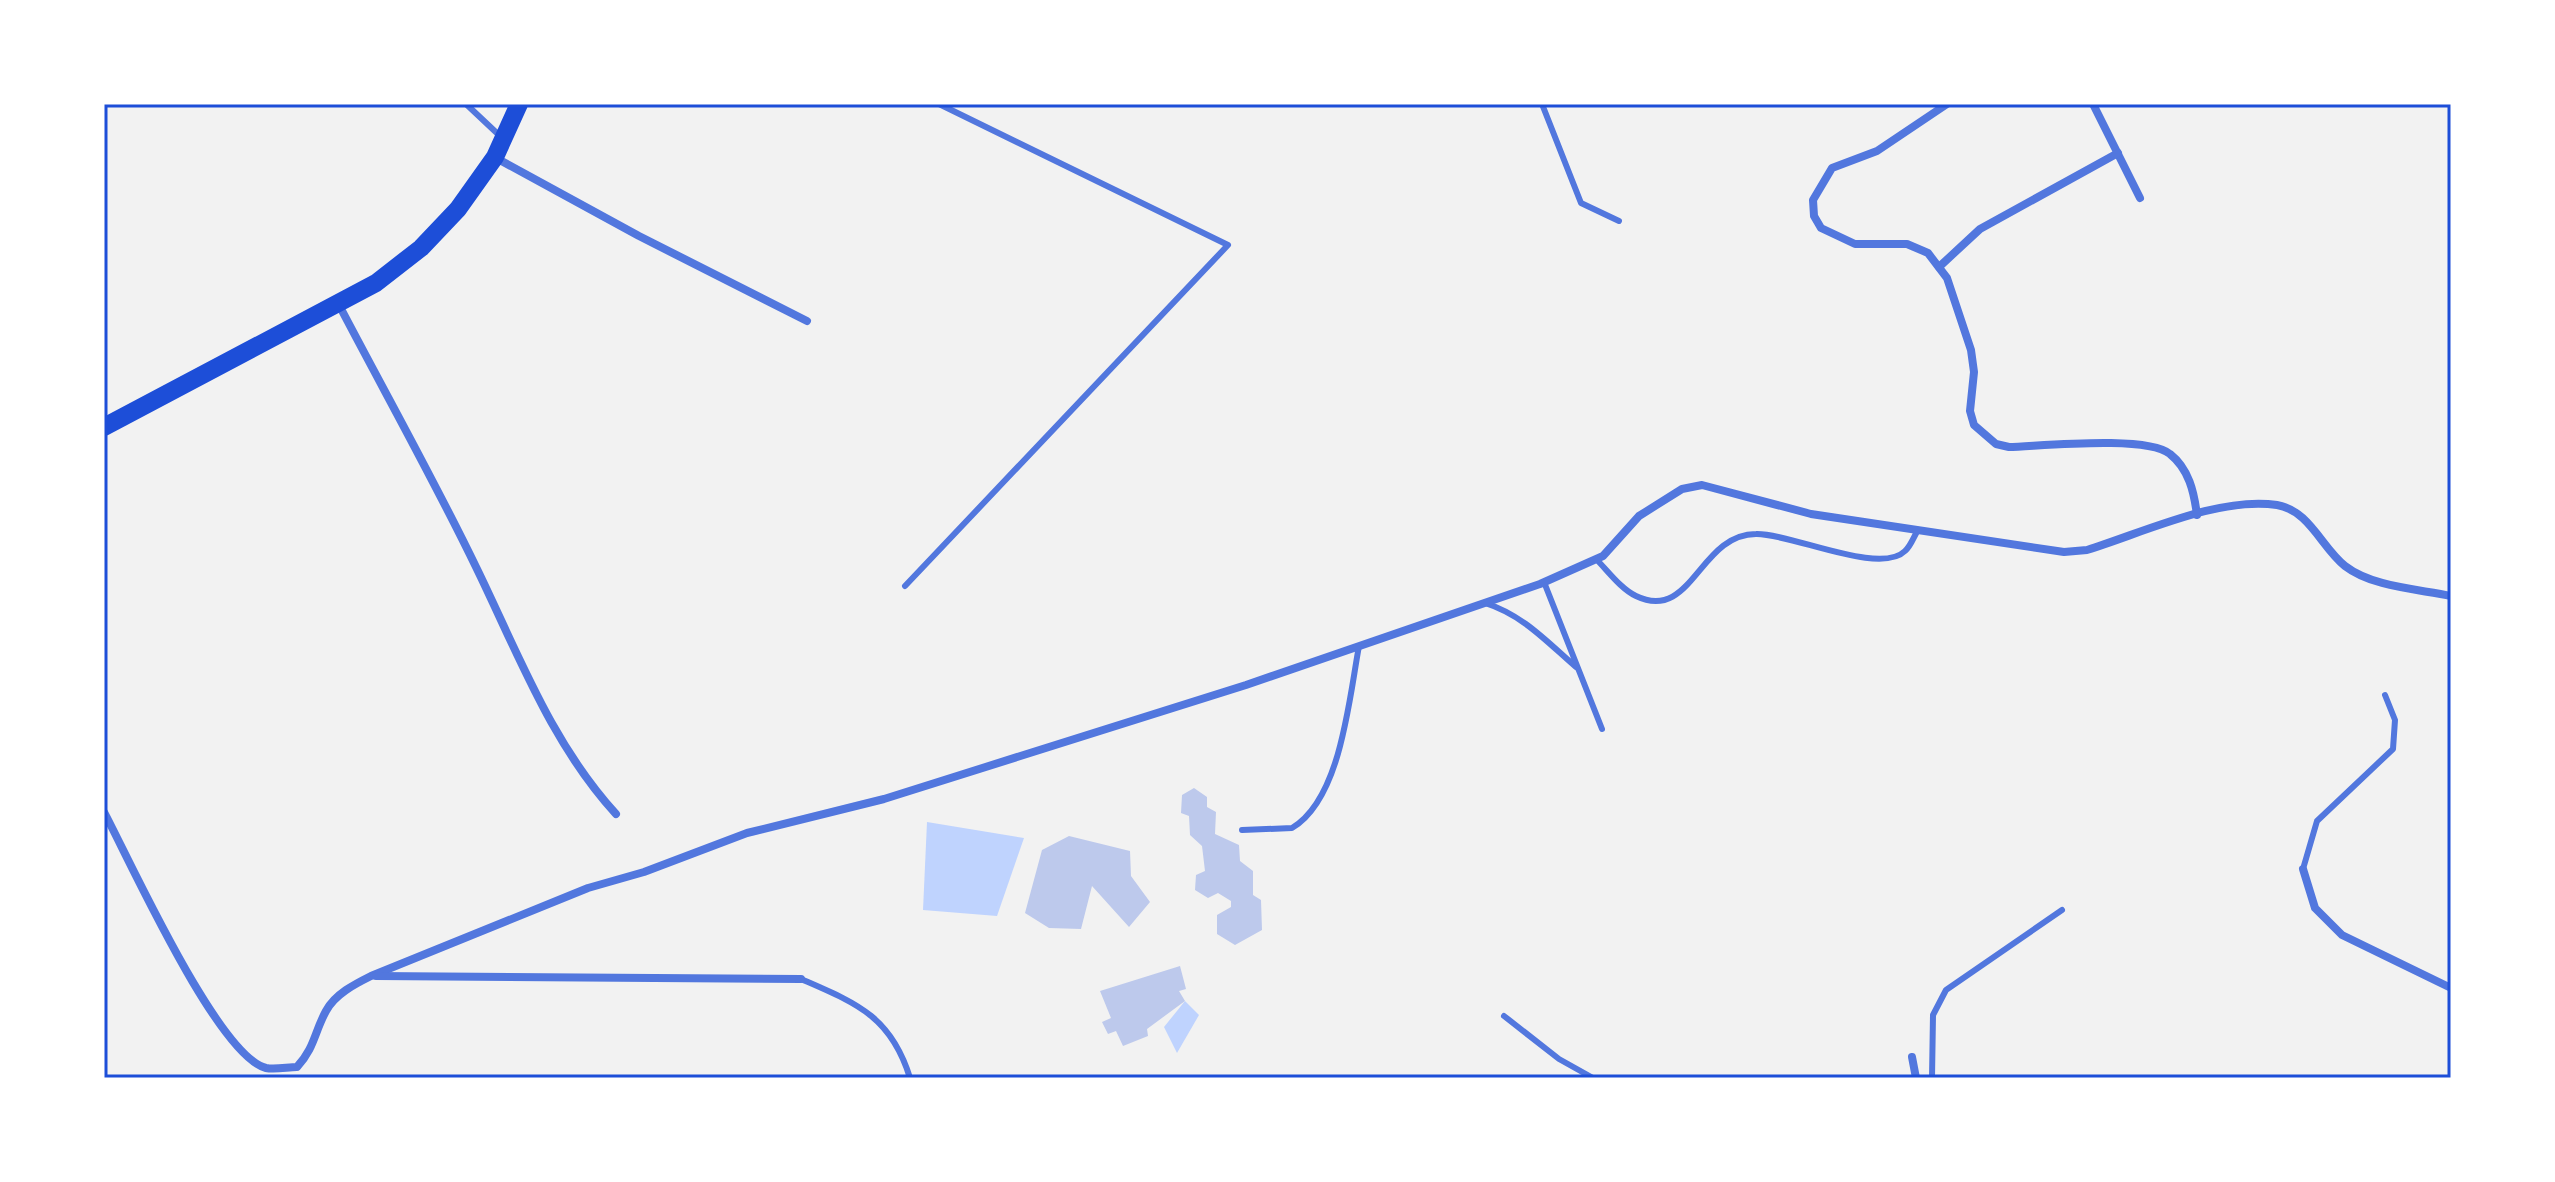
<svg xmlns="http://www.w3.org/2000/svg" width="2555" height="1182" font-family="Barlow,sans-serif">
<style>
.water{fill:#bfd3fe}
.building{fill:#bdc9ec}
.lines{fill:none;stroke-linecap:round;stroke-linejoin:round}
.service{stroke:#5277de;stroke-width:6}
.minor{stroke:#5277de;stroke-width:8}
.primary{stroke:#1d4ed8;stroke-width:18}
.neatline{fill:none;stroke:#1d4ed8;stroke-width:3}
</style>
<rect width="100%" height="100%" fill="#f2f2f2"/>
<!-- water -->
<g class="water">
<polygon points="927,822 1024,838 997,916 923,910"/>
<polygon points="1185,1001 1199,1015 1177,1053 1164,1027"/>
</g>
<!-- building -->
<g class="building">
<polygon points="1194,788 1207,797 1207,807 1216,812 1215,834 1239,845 1240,861 1253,871 1253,895 1261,900 1262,930 1235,945 1217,934 1217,915 1231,907 1231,901 1218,893 1208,898 1195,890 1196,875 1205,871 1202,846 1190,835 1189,816 1181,813 1182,795"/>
<polygon points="1069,836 1130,851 1131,876 1150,902 1129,927 1092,886 1081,929 1049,928 1025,913 1042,850"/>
<polygon points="1180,966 1186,989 1179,991 1185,1001 1147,1029 1148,1036 1123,1046 1116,1031 1108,1034 1102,1022 1111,1018 1100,991"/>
</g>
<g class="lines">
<!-- service -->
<g class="service">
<polyline points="466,104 500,136"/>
<polyline points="1542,104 1581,203 1619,221"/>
<path d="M1596 559C1608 571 1621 589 1636 596 1692 623 1699 534 1756 534 1790 533 1880 576 1905 551 1911 546 1914 536 1918 530"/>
<polyline points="1544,582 1602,729"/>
<polyline points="905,586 1228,245 939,104"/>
<path d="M1485 603C1523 615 1547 642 1576 667"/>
<path d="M1242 830 1292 828C1341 799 1349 699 1359 646"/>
<polyline points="2303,869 2317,821 2393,749 2395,720 2385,695"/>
<path d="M801 979C856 1003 891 1016 910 1078"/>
<polyline points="1504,1016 1559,1059 1593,1078"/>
<polyline points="1932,1078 1933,1015 1946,990 2062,910"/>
</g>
<!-- minor -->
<g class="minor">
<path d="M1947 104 1877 151 1832 168 1813 200 1814 216 1821 228 1855 244H1907L1928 253 1947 278 1971 350 1974 372 1970 411 1974 425 1996 444 2009 447C2042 446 2147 435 2170 454 2189 469 2194 492 2197 515"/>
<polyline points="2093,104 2140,198"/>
<polyline points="496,158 639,236 807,321"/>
<polyline points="1939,267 1980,229 2118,153"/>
<path d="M338 303C384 391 433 478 476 567 518 653 551 743 616 814"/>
<path d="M104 812C130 861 218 1056 266 1068 275 1070 288 1067 297 1067 315 1047 314 1033 326 1011 335 994 355 984 371 976L588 888 644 872 747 833 884 799 1246 685 1540 584 1603 556 1639 516 1682 489 1702 485 1811 514 2064 552 2087 550C2142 533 2220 496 2277 505 2309 510 2322 548 2345 566 2372 587 2418 589 2451 596"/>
<polyline points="2303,869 2315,908 2342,935 2451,988"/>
<polyline points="376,976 801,979"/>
<polyline points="1912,1057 1916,1078"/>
</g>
<!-- primary -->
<polyline class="primary" points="104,427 376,283 421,248 458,209 495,157 519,104"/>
</g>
<!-- border -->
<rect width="2555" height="1182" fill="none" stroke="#ffffff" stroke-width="212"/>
<rect x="106" y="106" width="2343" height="970" class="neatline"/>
</svg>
